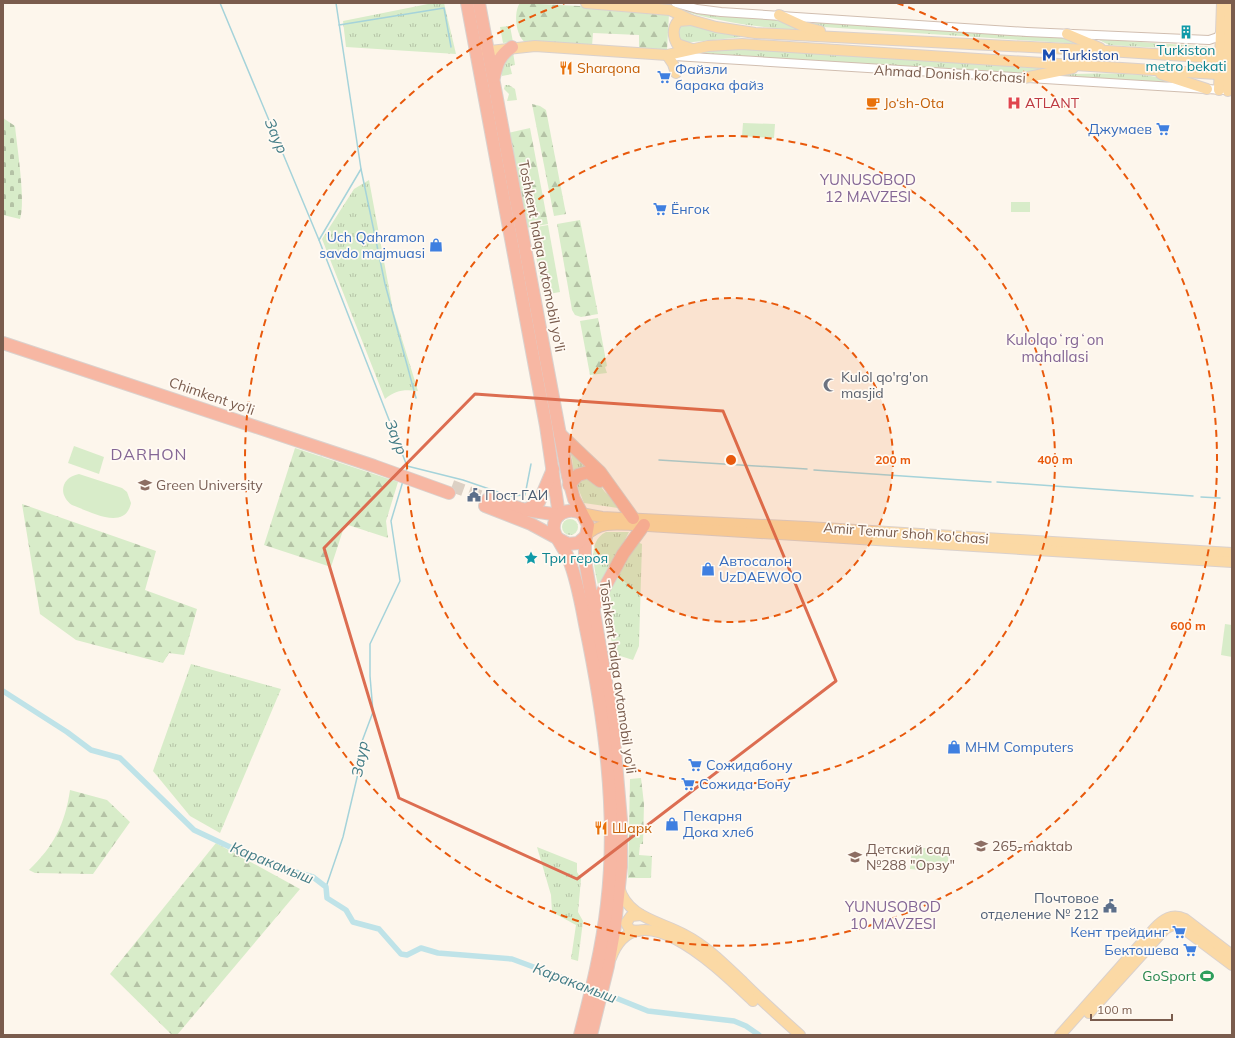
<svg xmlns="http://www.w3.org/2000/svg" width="1235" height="1038" font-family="Mulish,sans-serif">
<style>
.grass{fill:url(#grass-tufts)}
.forest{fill:url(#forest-firs)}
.cemetery{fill:url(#cemetery-stones)}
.pitch{fill:#d8ecc9}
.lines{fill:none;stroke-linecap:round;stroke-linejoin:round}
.stream{stroke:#a5d3da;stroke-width:1.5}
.canal{stroke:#bfe3e8;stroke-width:5.5}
.highway-tunnel{stroke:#dcd0c4;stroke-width:12;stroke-dasharray:12 6;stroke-linecap:butt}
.minor-casing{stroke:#d1beb0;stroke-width:10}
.major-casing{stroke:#dad1cd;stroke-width:12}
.highway-casing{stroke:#dad1cd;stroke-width:14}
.minor{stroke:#fff;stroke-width:8}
.major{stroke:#fbd9a5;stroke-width:10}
.highway{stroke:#f7b7a3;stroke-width:12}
.marked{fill:none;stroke:#dc6d51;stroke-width:3;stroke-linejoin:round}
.ring{fill:none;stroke:#e8590c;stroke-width:2;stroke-dasharray:7 5}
.labels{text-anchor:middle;stroke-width:3.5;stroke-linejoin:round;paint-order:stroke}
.culture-label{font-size:14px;fill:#0d838f;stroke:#fffaf3}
.transit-label{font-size:14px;fill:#164399;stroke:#fffaf3;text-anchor:start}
.food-label{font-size:14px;fill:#c56008;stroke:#fffaf3;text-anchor:start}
.shop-label{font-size:14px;fill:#366cbe;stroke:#fffaf3;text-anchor:start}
.street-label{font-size:14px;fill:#7a5c4d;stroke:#fffaf3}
.health-label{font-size:14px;fill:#be3a42;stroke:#fffaf3;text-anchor:start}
.worship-label{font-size:14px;fill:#5b616d;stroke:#fffaf3;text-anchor:start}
.education-label{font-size:14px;fill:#785e54;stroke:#fffaf3;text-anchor:start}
.service-label{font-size:14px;fill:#4e5e75;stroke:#fffaf3;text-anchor:start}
.leisure-label{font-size:14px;fill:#27864d;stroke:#fffaf3;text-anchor:end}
.water-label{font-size:15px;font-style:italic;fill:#437c86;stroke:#fffaf3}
.neighbourhood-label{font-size:15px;fill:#846695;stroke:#fffaf3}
.quarter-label{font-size:16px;letter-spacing:1px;fill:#846695;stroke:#fffaf3}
.centre{fill:#e8590c;stroke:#fffaf3;stroke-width:2}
.ring-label{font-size:12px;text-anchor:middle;font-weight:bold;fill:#e8590c;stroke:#fffaf3;stroke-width:3.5;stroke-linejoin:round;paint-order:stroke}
</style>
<defs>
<pattern id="grass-tufts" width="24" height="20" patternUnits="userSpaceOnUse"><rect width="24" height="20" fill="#d8ecc9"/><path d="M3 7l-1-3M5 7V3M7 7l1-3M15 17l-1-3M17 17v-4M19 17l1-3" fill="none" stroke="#b4c2a5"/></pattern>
<pattern id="forest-firs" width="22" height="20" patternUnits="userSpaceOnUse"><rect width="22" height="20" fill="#d8ecc9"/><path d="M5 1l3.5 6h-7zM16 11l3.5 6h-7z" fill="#b4c2a5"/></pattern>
<pattern id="cemetery-stones" width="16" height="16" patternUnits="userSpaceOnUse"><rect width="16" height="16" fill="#d8ecc9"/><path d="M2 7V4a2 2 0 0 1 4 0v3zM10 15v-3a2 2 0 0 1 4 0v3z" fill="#b4c2a5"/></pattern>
</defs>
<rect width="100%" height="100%" fill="#fdf6ec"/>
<!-- grass -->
<g class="grass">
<polygon points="433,3 444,3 456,54 346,47 343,21"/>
<path d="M674 6 777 19 802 31C758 27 716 22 674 8Z"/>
<polygon points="796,20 1064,37 1082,44 808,26"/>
<polygon points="682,22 743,35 743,37 683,43 680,42 678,27"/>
<polygon points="510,26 513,42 503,43 500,27"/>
<polygon points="1097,39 1214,47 1214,51 1109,45"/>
<polygon points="743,48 1052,69 1023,76 695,55 697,52"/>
<polygon points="513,52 515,65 510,66 512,74 502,76 501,64"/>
<path d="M1063 74C1103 74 1148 70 1186 85L1042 77Z"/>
<polygon points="505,85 509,85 515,89 517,100 507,101 509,94 504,89"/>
<path d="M369 180 393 310 418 391C405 389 395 390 385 399L322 239 354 189Z"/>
<polygon points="571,451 590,466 574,473"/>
<polygon points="584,477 595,479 605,492 620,505 618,508 584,503 576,483"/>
<circle cx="570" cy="527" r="8"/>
<path d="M606 532H629L599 590C596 572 585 542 606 532Z"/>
<polygon points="635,541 642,544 639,646 633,660 614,654 604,603"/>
<polygon points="191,664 281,689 220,833 190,816 153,771"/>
<polygon points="537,847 577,863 577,872 581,879 578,912 583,921 578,961 571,959 576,925 552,912 551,895"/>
</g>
<!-- forest -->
<g class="forest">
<path d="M520 3 657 10 669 14 667 50 639 48V35L593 33 592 46 525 42C516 36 513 12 520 3Z"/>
<polygon points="532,104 540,106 546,110 566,214 554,216"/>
<polygon points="530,128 548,224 526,228 508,133"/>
<polygon points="580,220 598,314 581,317 575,315 572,310 557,224"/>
<polygon points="598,318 607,366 605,367 607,373 590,375 580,321"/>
<polygon points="295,448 398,482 386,521 388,538 345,524 331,567 264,545"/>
<polygon points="22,504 156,551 145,590 197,609 184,655 169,653 163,663 76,640 40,614"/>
<polygon points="641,778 644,804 643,844 640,844 639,855 652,856 651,878 628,878 630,779"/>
<path d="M70 790 107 800 130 822 93 874 35 873 29 870C54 846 65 824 70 790Z"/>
<polygon points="216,843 300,889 177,1035 172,1035 110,974"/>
</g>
<!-- cemetery -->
<path class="cemetery" d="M3 118 15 126C17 147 26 202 20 219L3 215Z"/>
<!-- pitch -->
<g class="pitch">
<polygon points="743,123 775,124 774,138 742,136"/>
<rect x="1011" y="202" width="19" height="10"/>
<polygon points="548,225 560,292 543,295 531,228"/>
<polygon points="74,446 104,457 99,474 68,463"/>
<path d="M79 474 122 488 127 492 131 503C125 532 89 511 72 505 57 494 62 477 79 474Z"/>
<polygon points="1225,624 1232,625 1232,657 1221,655"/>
<polygon points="912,847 949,850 947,872 910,869"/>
</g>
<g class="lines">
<!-- stream -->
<g class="stream">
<polyline points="220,3 319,240 407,466 406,472"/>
<polyline points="339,25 444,8 451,47"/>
<polyline points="361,169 385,284 416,398"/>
<polyline points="319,240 361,169 336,3"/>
<polyline points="659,460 807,469"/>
<polyline points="407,466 463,480 510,496 525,495 531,464"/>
<polyline points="814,470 991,482"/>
<polyline points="997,482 1193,496"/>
<polyline points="1201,497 1220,498"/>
<polyline points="326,887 343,837 360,765 361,744 373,712 370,676 370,644 400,581 391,521 403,481"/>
</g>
<!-- canal -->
<g class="canal">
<polyline points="3,691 67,732 91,750 120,758 194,830 264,863 313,877 326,887 327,898 346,910 353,922 379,929 401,954 407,955 421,948 438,953 512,959 593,989"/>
<polyline points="601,992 648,1011 734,1021 746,1026 759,1035"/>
</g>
<!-- highway-tunnel -->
<polyline class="highway-tunnel" points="452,486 488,499"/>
<!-- minor casing -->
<g class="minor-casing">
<g id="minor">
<polyline points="676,3 697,9 721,12 1027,32 1209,40 1218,37 1221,31"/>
<polyline points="674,56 1223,90"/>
</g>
</g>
<!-- major casing -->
<g class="major-casing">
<g id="major">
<polyline points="586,3 670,10 691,20 716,27 755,33 1108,51 1232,59"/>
<polyline points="779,15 805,27 820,31"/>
<path d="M691 20 678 21C672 28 673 37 677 44L692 49"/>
<polyline points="1067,34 1100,48"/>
<polyline points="481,52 535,46 667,55 708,46 742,44 1232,75"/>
<polyline points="667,55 673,64 676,73"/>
<polyline points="1161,74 1207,89"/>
<polyline points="1024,78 1073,68"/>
<polyline points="1219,90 1222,3"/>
<polyline points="1228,91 1230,3"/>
<polyline points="581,513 602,517 807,527 1232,553"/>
<path d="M586 536C599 522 615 524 632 525L1232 562"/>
<path d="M619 887C627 918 660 921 685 935 708 947 725 965 744 983 762 1001 781 1018 800 1035"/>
<polyline points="638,931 630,930 626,923 631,916 641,915"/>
<path d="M611 958C638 885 725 975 753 1001"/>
<polyline points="1089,1013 1165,929 1173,925 1180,926 1232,965"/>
<path d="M1060 1035 1154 929C1163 919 1172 913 1185 919L1232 955"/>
</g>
</g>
<!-- highway casing -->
<g class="highway-casing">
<g id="highway">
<polyline points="467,3 546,426 559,515"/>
<polyline points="479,3 568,477 574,499 588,525 585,542 585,560 612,716 621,820 621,867 615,926 608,966 591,1035"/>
<path d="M494 77C497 63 500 55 512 47"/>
<polyline points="3,343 374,466 449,493"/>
<polyline points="560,434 600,472 633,518"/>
<polyline points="569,485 578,475 588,472 600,481"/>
<polyline points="488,499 526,510 559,515"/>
<polyline points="485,506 531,524 568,544 578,543 586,536"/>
<polyline points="526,510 539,502 553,469"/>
<polyline points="594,607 623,554 644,525"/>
<path d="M580 1035C591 992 602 949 607 904 618 812 604 715 585 624 581 603 577 580 569 560 566 550 556 540 554 530 552 514 568 507 581 513"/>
</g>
</g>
<!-- minor -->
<use href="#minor" class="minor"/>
<!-- major -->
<use href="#major" class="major"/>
<!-- highway -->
<use href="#highway" class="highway"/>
</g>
<!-- marked area -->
<path class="marked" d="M475 394 723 411 836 681 577 879 399 798 324 548Z"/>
<!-- distance rings -->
<circle cx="731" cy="460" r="162" fill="#e8590c" fill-opacity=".12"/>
<g class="ring">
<circle cx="731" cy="460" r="162"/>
<circle cx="731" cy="460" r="324"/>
<path d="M897 3A486 486 0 1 1 565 3"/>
</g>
<!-- icons -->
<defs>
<g id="building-bare" transform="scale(1.08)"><path d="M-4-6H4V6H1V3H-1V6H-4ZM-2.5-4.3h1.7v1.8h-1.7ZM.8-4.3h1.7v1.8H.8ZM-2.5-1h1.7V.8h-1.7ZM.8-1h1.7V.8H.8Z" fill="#0f9aa8" stroke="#fffaf3" stroke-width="2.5" paint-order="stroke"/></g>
<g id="metro-bare" transform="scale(1.08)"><path d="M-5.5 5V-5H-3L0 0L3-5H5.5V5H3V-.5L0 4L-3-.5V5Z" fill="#1a4fb4" stroke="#fffaf3" stroke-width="2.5" paint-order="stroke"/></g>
<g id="restaurant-bare" transform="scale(1.08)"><path d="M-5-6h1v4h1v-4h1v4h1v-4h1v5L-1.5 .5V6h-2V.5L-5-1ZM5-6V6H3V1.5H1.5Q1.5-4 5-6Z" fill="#e8710a" stroke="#fffaf3" stroke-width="2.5" paint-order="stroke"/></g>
<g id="supermarket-bare" transform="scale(1.08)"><path d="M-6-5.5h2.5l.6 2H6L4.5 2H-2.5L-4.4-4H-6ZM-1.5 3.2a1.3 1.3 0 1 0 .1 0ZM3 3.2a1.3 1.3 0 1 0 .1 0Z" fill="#3f7fe0" stroke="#fffaf3" stroke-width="2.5" paint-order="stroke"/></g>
<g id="cafe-bare" transform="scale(1.08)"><path d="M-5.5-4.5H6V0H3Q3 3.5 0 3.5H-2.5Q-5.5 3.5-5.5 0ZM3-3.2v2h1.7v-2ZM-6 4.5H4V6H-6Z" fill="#e8710a" stroke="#fffaf3" stroke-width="2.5" paint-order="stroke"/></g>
<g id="hospital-bare" transform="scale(1.08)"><path d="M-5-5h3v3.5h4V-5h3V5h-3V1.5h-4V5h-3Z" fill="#e0444e" stroke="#fffaf3" stroke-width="2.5" paint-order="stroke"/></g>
<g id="shop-bare" transform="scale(1.08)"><path d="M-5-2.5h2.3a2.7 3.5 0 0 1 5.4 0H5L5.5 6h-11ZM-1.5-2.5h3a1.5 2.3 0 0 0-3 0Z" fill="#3f7fe0" stroke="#fffaf3" stroke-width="2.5" paint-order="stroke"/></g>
<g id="mosque-bare" transform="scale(1.08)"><path d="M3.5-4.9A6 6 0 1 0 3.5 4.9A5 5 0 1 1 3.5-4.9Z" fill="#6b7280" stroke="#fffaf3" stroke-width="2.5" paint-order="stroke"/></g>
<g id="university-bare" transform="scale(1.08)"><path d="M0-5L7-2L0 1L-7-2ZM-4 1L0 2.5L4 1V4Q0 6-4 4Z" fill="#8d6e63" stroke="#fffaf3" stroke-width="2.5" paint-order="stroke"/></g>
<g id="civic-bare" transform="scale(1.08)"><path d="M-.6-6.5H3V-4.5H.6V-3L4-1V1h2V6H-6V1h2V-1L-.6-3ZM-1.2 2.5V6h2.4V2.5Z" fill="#5c6f8a" stroke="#fffaf3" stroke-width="2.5" paint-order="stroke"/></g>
<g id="sight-bare" transform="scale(1.08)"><path d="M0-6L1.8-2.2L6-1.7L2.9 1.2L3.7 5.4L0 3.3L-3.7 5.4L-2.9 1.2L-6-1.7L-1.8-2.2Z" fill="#0f9aa8" stroke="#fffaf3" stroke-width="2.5" paint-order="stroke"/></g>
<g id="school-bare" transform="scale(1.08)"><path d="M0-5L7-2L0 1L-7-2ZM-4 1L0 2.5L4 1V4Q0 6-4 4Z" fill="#8d6e63" stroke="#fffaf3" stroke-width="2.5" paint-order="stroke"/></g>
<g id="stadium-bare" transform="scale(1.08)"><path d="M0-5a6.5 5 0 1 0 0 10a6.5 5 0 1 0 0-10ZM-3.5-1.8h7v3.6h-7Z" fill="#2e9e5b" stroke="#fffaf3" stroke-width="2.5" paint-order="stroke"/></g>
</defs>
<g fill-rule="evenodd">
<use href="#building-bare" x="1186" y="32"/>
<use href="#metro-bare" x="1049" y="55"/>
<use href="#restaurant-bare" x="566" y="68"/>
<use href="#supermarket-bare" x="664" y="77"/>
<use href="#cafe-bare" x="873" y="103"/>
<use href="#hospital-bare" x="1014" y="103"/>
<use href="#supermarket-bare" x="1163" y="129"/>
<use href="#supermarket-bare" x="660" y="209"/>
<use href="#shop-bare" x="436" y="245"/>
<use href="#mosque-bare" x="830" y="385"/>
<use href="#university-bare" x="145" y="485"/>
<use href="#civic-bare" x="474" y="495"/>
<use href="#sight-bare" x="531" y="558"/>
<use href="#shop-bare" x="708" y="569"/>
<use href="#shop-bare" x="954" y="747"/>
<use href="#supermarket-bare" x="695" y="765"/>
<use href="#supermarket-bare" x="688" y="784"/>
<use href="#shop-bare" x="672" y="824"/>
<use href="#restaurant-bare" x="601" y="828"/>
<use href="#school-bare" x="981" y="846"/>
<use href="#school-bare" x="855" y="857"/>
<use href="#civic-bare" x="1110" y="906"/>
<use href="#supermarket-bare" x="1179" y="932"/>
<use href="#supermarket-bare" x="1190" y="950"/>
<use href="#stadium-bare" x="1207" y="976"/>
</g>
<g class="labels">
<!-- culture labels -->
<g class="culture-label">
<text x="1186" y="55">Turkiston<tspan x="1186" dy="16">metro bekati</tspan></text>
<text x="542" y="563" text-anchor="start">Три героя</text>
</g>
<!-- transit labels -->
<g class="transit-label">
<text x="1060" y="60">Turkiston</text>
</g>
<!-- food labels -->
<g class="food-label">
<text x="577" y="73">Sharqona</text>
<text x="884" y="108">Jo‘sh-Ota</text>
<text x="612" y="833">Шарк</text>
</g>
<!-- shop labels -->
<g class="shop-label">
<text x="675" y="74">Файзли<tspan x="675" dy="16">барака файз</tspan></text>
<text x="1152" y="134" text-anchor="end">Джумаев</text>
<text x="671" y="214">Ёнгок</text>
<text x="425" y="242" text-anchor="end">Uch Qahramon<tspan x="425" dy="16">savdo majmuasi</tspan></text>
<text x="719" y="566">Автосалон<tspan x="719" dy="16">UzDAEWOO</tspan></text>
<text x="965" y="752">MHM Computers</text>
<text x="706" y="770">Сожидабону</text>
<text x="699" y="789">Сожида Бону</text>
<text x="683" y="821">Пекарня<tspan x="683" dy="16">Дока хлеб</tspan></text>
<text x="1168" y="937" text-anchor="end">Кент трейдинг</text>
<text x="1179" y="955" text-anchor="end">Бектошева</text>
</g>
<!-- street labels -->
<g class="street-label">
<text transform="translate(950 74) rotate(3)" y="5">Ahmad Donish ko'chasi</text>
<text transform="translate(542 256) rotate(79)" y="5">Toshkent halqa avtomobil yo'li</text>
<text transform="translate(212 396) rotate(19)" y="5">Chimkent yo‘li</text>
<text transform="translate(906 533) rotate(4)" y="5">Amir Temur shoh ko'chasi</text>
<text transform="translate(618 677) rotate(82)" y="5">Toshkent halqa avtomobil yo'li</text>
</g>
<!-- health labels -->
<g class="health-label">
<text x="1025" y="108">ATLANT</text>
</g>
<!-- worship labels -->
<g class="worship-label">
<text x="841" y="382">Kulol qo'rg'on<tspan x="841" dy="16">masjid</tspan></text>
</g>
<!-- education labels -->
<g class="education-label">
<text x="156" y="490">Green University</text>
<text x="992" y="851">265-maktab</text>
<text x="866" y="854">Детский сад<tspan x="866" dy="16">№288 "Орзу"</tspan></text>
</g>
<!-- service labels -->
<g class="service-label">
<text x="485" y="500">Пост ГАИ</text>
<text x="1099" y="903" text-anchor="end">Почтовое<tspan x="1099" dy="16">отделение № 212</tspan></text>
</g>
<!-- leisure labels -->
<g class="leisure-label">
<text x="1196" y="981">GoSport</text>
</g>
<!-- water labels -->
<g class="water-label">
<text transform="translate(276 136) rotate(67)" y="5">Заур</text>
<text transform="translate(396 437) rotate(69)" y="5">Заур</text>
<text transform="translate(360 759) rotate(-80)" y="5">Заур</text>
<text transform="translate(272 863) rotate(22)" y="5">Каракамыш</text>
<text transform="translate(575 983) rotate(21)" y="5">Каракамыш</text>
</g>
<!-- neighbourhood labels -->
<g class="neighbourhood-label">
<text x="868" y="185">YUNUSOBOD<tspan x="868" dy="17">12 MAVZESI</tspan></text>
<text x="1055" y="345">Kulolqoʻrgʻon<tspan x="1055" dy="17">mahallasi</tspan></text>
<text x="893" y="912">YUNUSOBOD<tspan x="893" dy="17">10 MAVZESI</tspan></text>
</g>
<!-- quarter labels -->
<g class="quarter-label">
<text x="149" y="460">DARHON</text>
</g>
</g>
<circle cx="731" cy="460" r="6" class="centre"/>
<g class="ring-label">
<text x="893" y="464">200 m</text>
<text x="1055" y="464">400 m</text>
<text x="1188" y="630">600 m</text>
</g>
<!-- border -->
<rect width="1235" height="1038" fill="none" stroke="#7a5c4d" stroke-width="8"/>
<!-- scale -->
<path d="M1091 1014v6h81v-6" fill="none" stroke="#7a5c4d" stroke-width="2"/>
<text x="1097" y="1014" font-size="12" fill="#7a5c4d" stroke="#fffaf3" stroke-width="3" paint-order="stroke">100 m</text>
</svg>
